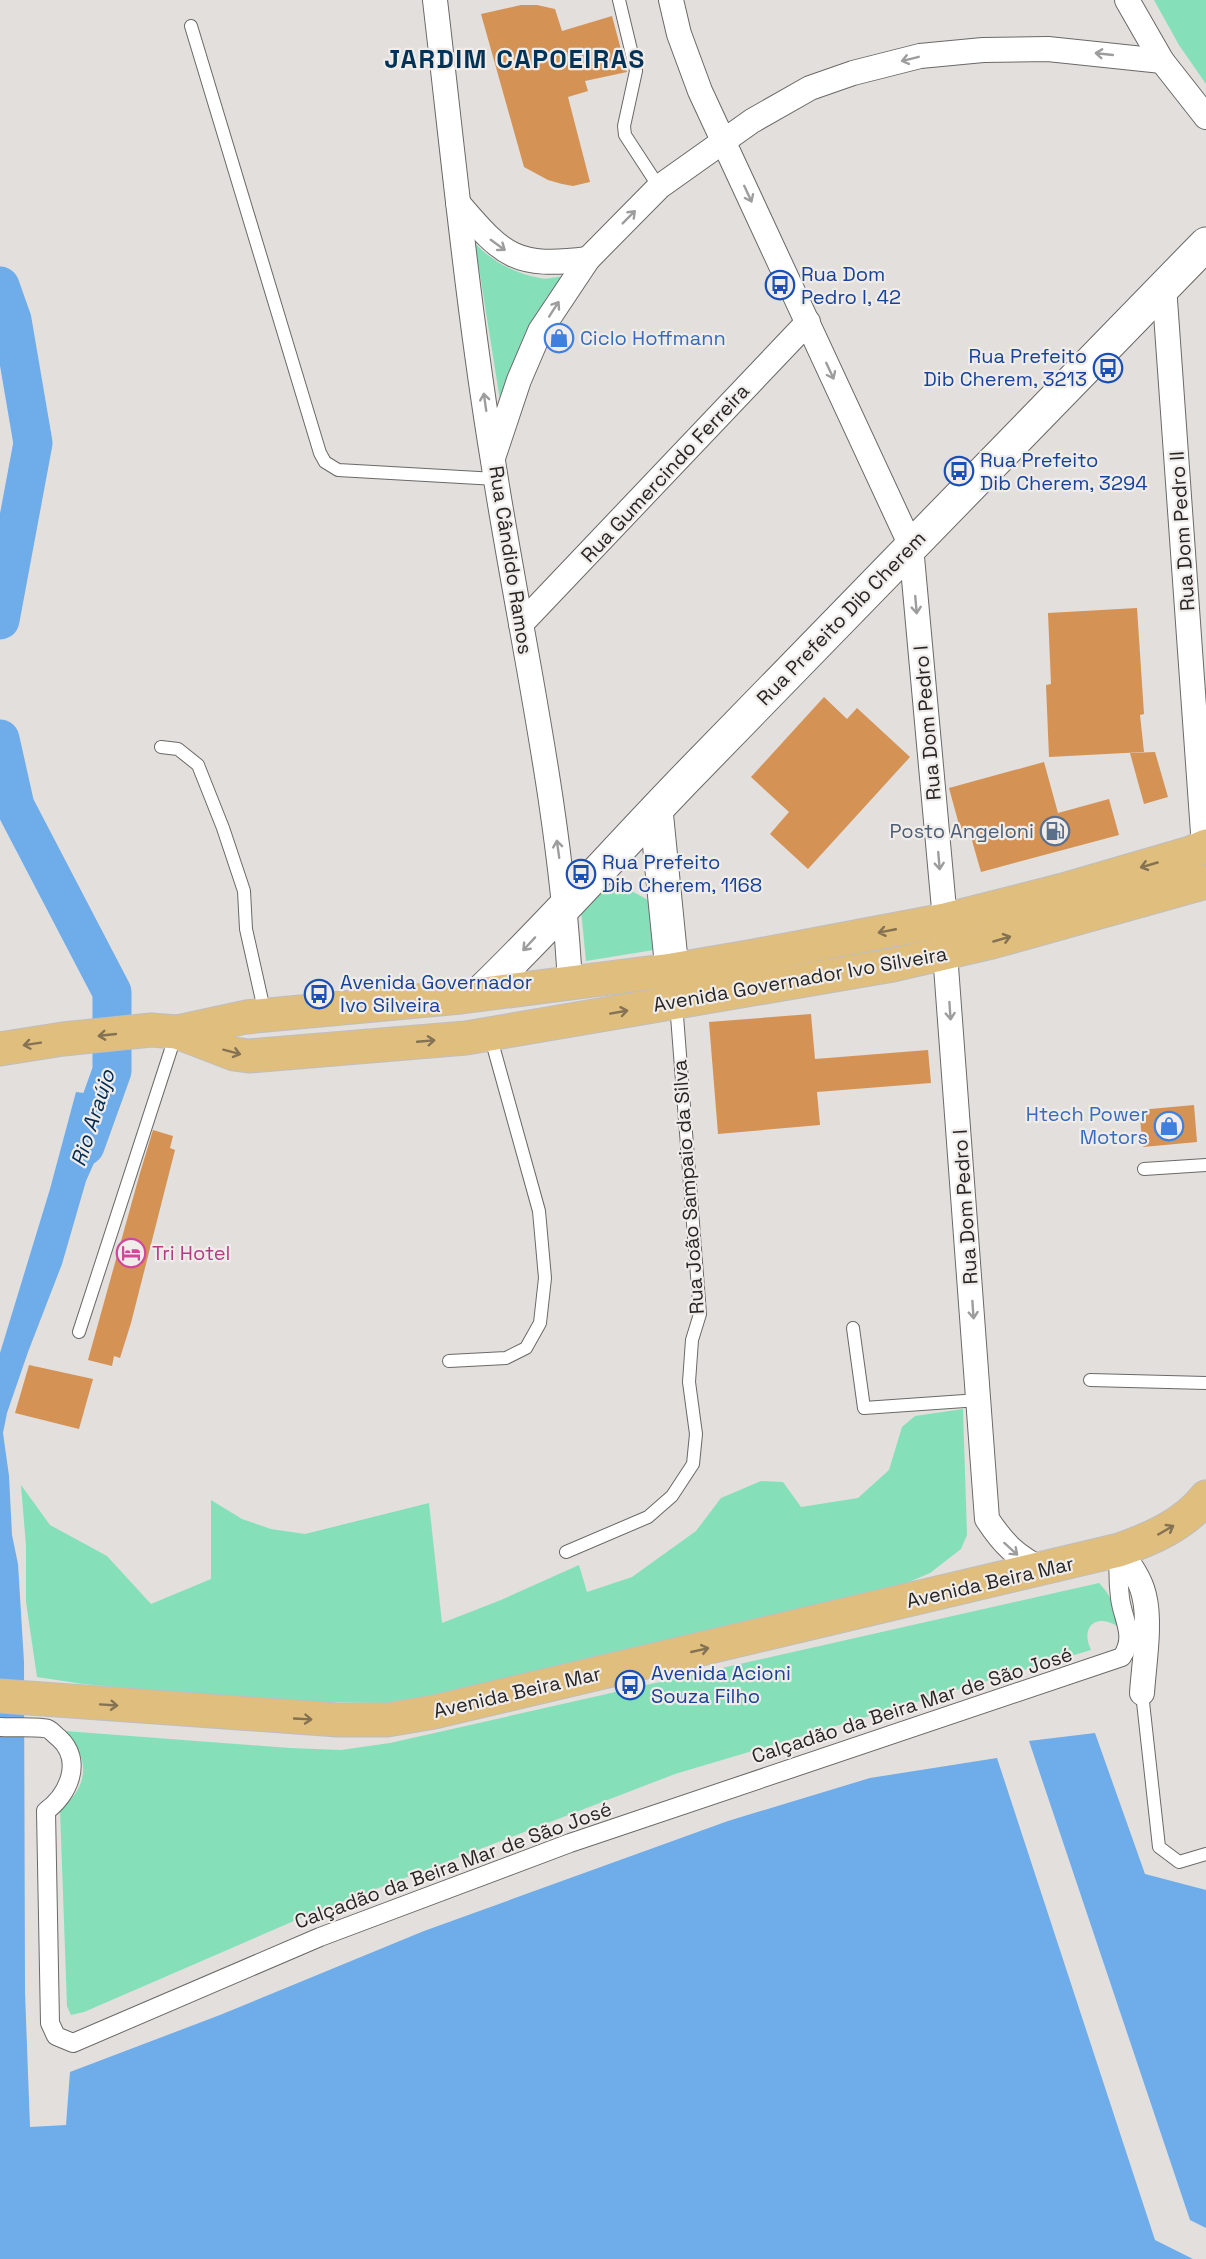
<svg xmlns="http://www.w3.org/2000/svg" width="1206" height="2259" font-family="'Space Grotesk',sans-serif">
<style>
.green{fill:#85e0b9}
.water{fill:#6eacea}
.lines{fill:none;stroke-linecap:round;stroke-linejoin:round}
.river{stroke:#6eacea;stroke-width:39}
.building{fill:#d49255}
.service-casing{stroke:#6b6967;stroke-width:14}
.pedestrian-casing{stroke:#6b6967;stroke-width:20}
.minor-casing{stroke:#6b6967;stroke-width:26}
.secondary-casing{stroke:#6b6967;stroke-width:35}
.primary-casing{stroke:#bebebe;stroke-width:35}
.service{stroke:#fff;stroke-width:12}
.pedestrian{stroke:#fff;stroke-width:18}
.minor{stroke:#fff;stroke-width:24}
.secondary{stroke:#fff;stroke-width:33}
.primary{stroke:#e0be7e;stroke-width:33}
.oneway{stroke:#9e9d9d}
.oneway2{stroke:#847252}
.labels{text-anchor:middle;stroke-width:4.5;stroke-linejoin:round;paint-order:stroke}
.transit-label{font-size:20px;fill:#164399;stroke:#efecea;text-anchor:start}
.shop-label{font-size:20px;fill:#366cbe;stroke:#efecea;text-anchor:start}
.street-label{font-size:20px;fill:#272625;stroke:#efecea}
.service-label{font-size:20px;fill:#4e5e75;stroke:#efecea;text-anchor:end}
.hotel-label{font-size:20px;fill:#b23c85;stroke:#efecea;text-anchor:start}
.water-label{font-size:21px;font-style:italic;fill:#002c53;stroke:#efecea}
.district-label{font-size:26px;font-weight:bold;letter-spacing:1.5px;fill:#023256;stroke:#efecea}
</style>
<rect width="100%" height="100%" fill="#e2dfdd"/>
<!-- green -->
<g class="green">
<polygon points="1154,0 1206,0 1206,84 1179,45"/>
<path d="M475 243C491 261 516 274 540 278 547 280 556 277 564 276L546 298 511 372 503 419Z"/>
<polygon points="628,889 648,900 654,950 586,961 581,910 601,890"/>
<polygon points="963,1409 967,1535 961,1549 930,1573 893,1589 456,1691 385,1703 266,1701 83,1684 37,1677 26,1602 26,1546 21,1485 50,1525 107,1556 151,1604 211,1579 211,1500 242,1519 271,1529 305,1534 429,1503 442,1623 501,1600 579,1565 587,1592 632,1577 696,1531 721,1498 761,1481 783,1482 801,1507 858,1498 889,1470 902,1427 915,1416"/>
<path d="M1099 1583C1112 1597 1116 1607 1117 1626 1096 1613 1080 1627 1091 1650L675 1774 303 1917 84 2012 71 2015 67 2006 60 1810C89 1786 91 1759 65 1731L290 1748 341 1750 390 1743Z"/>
</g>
<!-- water -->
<g class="water">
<polygon points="76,1092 123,1098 86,1181 62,1264 28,1352 7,1413 3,1433 9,1476 12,1535 18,1564 24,1662 25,1992 30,2127 66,2125 70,2072 220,2015 424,1931 728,1821 870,1778 997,1758 1155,2240 1193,2259 0,2259 0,1353 50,1189"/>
<polygon points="1095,1733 1145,1874 1206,1890 1206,2228 1190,2220 1029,1741"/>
</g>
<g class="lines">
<!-- river -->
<g class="river">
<polyline points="0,286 12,320 33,443 0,620"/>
<polyline points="0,739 15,806 112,992 112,1071 85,1146"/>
</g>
</g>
<!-- building -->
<g class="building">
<polygon points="521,5 537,5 555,9 562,31 612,16 627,72 585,81 588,91 568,97 590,182 573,186 562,184 548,180 524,167 481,14"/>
<polygon points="1137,608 1144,714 1140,715 1144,752 1049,757 1046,685 1051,684 1048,613"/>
<polygon points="824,697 847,719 857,708 910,757 808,869 770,834 789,812 751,777"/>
<polygon points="1155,752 1168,797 1144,804 1130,753"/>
<polygon points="1044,762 1058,813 1109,799 1119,835 981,872 969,830 961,832 949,788"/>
<polygon points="811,1014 815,1059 928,1050 931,1083 817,1092 820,1125 718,1134 709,1022"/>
<polygon points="1194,1105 1197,1142 1143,1147 1139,1110"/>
<polygon points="153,1130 173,1136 170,1148 175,1150 131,1323 120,1358 114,1356 112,1366 88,1360 140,1173"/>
<polygon points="29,1365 93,1379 79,1429 15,1413"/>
</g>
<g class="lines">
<!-- service casing -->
<g class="service-casing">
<g id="service">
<polyline points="619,0 636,71 624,126 625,135 659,187"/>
<polyline points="191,26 320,453 325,462 338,470 496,479"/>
<polyline points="161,747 178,749 198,765 223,828 244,891 246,929 265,1014"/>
<polyline points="1144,1169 1206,1165"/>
<polyline points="853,1328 864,1408 979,1400"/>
<polyline points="79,1332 176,1034"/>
<polyline points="449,1361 506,1358 526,1348 540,1323 545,1278 539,1211 490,1035"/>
<polyline points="1090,1380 1206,1383"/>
<polyline points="566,1552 648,1517 672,1496 693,1464 696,1434 689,1382 692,1340 700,1314 676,1003"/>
<polyline points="1142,1693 1159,1847 1179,1862 1206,1854"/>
</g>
</g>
<!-- pedestrian casing -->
<g class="pedestrian-casing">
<path id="pedestrian" d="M0 1727C10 1728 40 1726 48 1729 51 1730 56 1736 59 1738 84 1761 68 1795 46 1811L50 2023 56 2036 73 2043 320 1937 570 1843 1122 1657C1136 1635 1123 1621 1120 1598 1118 1582 1118 1567 1119 1550"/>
</g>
<!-- minor casing -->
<g class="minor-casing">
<g id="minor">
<path d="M435 0C453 154 468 308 493 461 520 635 561 807 570 984"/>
<path d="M671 0 679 34 700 91 911 546 945 920V953L987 1519C1004 1545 1016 1556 1043 1570"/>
<polyline points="1127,0 1162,61 1206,117"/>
<path d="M458 203C504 257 516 268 588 259"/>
<polyline points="1164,286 1204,847"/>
<polyline points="494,455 519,380 540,331 588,259 659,187 752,121 810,88 853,73 920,56 983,50 1048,49 1162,61"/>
<polyline points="521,624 808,322"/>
<path d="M1119 1550C1129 1564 1140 1578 1144 1595 1151 1623 1144 1663 1142 1693"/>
</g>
</g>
<!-- secondary casing -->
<g class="secondary-casing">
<g id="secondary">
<polyline points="656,810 672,970"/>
<path d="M479 994C552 924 619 847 690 774 861 597 1033 420 1206 244"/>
</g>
</g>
<!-- primary casing -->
<g class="primary-casing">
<g id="primary">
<polyline points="177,1032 246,1017 461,997 672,970 754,956 945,920 1063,890 1190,853 1206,846"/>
<polyline points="0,1049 63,1039 151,1030 177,1032 234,1054 249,1056 466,1038 893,965 992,942 1206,882"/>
<path d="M0 1696 338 1720H387L434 1712 1119 1550C1151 1539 1184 1525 1206 1497"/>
</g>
</g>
<!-- service -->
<use href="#service" class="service"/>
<!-- pedestrian -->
<use href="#pedestrian" class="pedestrian"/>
<!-- minor -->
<use href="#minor" class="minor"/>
<!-- secondary -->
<use href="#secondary" class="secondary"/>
<!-- primary -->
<use href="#primary" class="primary"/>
</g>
<!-- one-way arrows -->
<defs><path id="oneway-shaft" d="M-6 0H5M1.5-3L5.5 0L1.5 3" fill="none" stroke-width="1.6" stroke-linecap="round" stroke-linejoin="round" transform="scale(1.5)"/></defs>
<g class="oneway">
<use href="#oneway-shaft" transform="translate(1104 54) rotate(-174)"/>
<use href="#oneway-shaft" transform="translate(910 59) rotate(166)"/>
<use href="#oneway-shaft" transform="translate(748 194) rotate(65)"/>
<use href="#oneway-shaft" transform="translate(629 217) rotate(-45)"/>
<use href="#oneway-shaft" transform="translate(498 245) rotate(36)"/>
<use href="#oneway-shaft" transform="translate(554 309) rotate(-57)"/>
<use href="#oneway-shaft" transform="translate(830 371) rotate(65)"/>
<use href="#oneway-shaft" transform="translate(485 402) rotate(-98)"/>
<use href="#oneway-shaft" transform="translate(916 605) rotate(85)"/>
<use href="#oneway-shaft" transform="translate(558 849) rotate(-98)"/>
<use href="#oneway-shaft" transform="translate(939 861) rotate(85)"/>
<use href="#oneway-shaft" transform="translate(529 944) rotate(133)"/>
<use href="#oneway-shaft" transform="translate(950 1011) rotate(86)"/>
<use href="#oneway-shaft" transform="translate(973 1310) rotate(86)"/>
<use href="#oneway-shaft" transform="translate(1011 1549) rotate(42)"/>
</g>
<g class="oneway2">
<use href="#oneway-shaft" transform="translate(1149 865) rotate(164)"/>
<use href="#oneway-shaft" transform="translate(887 931) rotate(169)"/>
<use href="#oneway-shaft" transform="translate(1002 939) rotate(-16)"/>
<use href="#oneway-shaft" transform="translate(619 1012) rotate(-10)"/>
<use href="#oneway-shaft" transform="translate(107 1035) rotate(174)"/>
<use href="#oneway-shaft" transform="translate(426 1041) rotate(-5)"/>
<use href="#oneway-shaft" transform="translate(32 1044) rotate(171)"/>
<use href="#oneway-shaft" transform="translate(232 1052) rotate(15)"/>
<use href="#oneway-shaft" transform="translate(1166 1530) rotate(-30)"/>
<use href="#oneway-shaft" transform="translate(700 1650) rotate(-13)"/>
<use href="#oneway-shaft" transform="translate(109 1705) rotate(4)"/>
<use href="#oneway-shaft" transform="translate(303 1719) rotate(3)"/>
</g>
<!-- icons -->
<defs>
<g id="bus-ring" transform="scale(1.5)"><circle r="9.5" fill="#efecea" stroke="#1a4fb4" stroke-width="1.5"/><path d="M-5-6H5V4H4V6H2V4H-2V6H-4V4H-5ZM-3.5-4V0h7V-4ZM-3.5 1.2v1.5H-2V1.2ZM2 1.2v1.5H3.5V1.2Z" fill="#1a4fb4"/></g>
<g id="shop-ring" transform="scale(1.5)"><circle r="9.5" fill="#efecea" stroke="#3f7fe0" stroke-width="1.5"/><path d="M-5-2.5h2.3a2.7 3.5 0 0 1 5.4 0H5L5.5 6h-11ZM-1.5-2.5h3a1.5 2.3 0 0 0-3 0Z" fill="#3f7fe0"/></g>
<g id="fuel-ring" transform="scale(1.5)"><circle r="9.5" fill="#efecea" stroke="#5c6f8a" stroke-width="1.5"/><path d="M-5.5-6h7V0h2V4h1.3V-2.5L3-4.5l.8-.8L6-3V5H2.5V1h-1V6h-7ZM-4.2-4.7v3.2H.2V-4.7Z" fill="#5c6f8a"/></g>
<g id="hotel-ring" transform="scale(1.5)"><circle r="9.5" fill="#efecea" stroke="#d1479c" stroke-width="1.5"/><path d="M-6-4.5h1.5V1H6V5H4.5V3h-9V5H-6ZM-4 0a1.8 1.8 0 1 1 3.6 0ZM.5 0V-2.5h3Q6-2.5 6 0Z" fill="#d1479c"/></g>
</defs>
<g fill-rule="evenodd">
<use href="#bus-ring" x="780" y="285"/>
<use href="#shop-ring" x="559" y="338"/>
<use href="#bus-ring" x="1108" y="368"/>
<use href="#bus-ring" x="959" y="471"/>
<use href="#fuel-ring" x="1055" y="831"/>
<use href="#bus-ring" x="581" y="874"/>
<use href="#bus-ring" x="319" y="994"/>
<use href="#shop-ring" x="1169" y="1126"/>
<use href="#hotel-ring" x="131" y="1253"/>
<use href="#bus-ring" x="630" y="1685"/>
</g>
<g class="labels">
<!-- transit labels -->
<g class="transit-label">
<text x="801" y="281">Rua Dom<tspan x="801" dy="23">Pedro I, 42</tspan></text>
<text x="1087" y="363" text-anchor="end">Rua Prefeito<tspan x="1087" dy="23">Dib Cherem, 3213</tspan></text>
<text x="980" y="467">Rua Prefeito<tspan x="980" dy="23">Dib Cherem, 3294</tspan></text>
<text x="602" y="869">Rua Prefeito<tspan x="602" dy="23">Dib Cherem, 1168</tspan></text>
<text x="340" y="989">Avenida Governador<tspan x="340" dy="23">Ivo Silveira</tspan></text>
<text x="651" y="1680">Avenida Acioni<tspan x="651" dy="23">Souza Filho</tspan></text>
</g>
<!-- shop labels -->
<g class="shop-label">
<text x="580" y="345">Ciclo Hoffmann</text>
<text x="1148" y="1121" text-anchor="end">Htech Power<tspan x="1148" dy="23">Motors</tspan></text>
</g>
<!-- street labels -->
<g class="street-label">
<text transform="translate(665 473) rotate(-47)" y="7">Rua Gumercindo Ferreira</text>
<text transform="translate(1182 531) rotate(-94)" y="7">Rua Dom Pedro II</text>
<text transform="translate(511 560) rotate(81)" y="7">Rua Cândido Ramos</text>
<text transform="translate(841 618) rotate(-46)" y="7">Rua Prefeito Dib Cherem</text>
<text transform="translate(927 723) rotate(-95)" y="7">Rua Dom Pedro I</text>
<text transform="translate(800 979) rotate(-10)" y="7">Avenida Governador Ivo Silveira</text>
<text transform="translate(688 1187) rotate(-94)" y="7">Rua João Sampaio da Silva</text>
<text transform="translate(965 1207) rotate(-94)" y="7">Rua Dom Pedro I</text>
<text transform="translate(990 1582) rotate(-13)" y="7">Avenida Beira Mar</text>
<text transform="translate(517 1692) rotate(-13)" y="7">Avenida Beira Mar</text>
<text transform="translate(912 1705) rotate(-18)" y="7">Calçadão da Beira Mar de São José</text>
<text transform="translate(453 1865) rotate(-20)" y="7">Calçadão da Beira Mar de São José</text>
</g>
<!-- service labels -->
<g class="service-label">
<text x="1034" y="838">Posto Angeloni</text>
</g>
<!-- hotel labels -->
<g class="hotel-label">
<text x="152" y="1260">Tri Hotel</text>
</g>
<!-- water labels -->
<g class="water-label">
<text transform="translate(93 1118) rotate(-72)" y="7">Rio Araújo</text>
</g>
<!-- district labels -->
<g class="district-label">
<text x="515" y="68">JARDIM CAPOEIRAS</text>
</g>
</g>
</svg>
